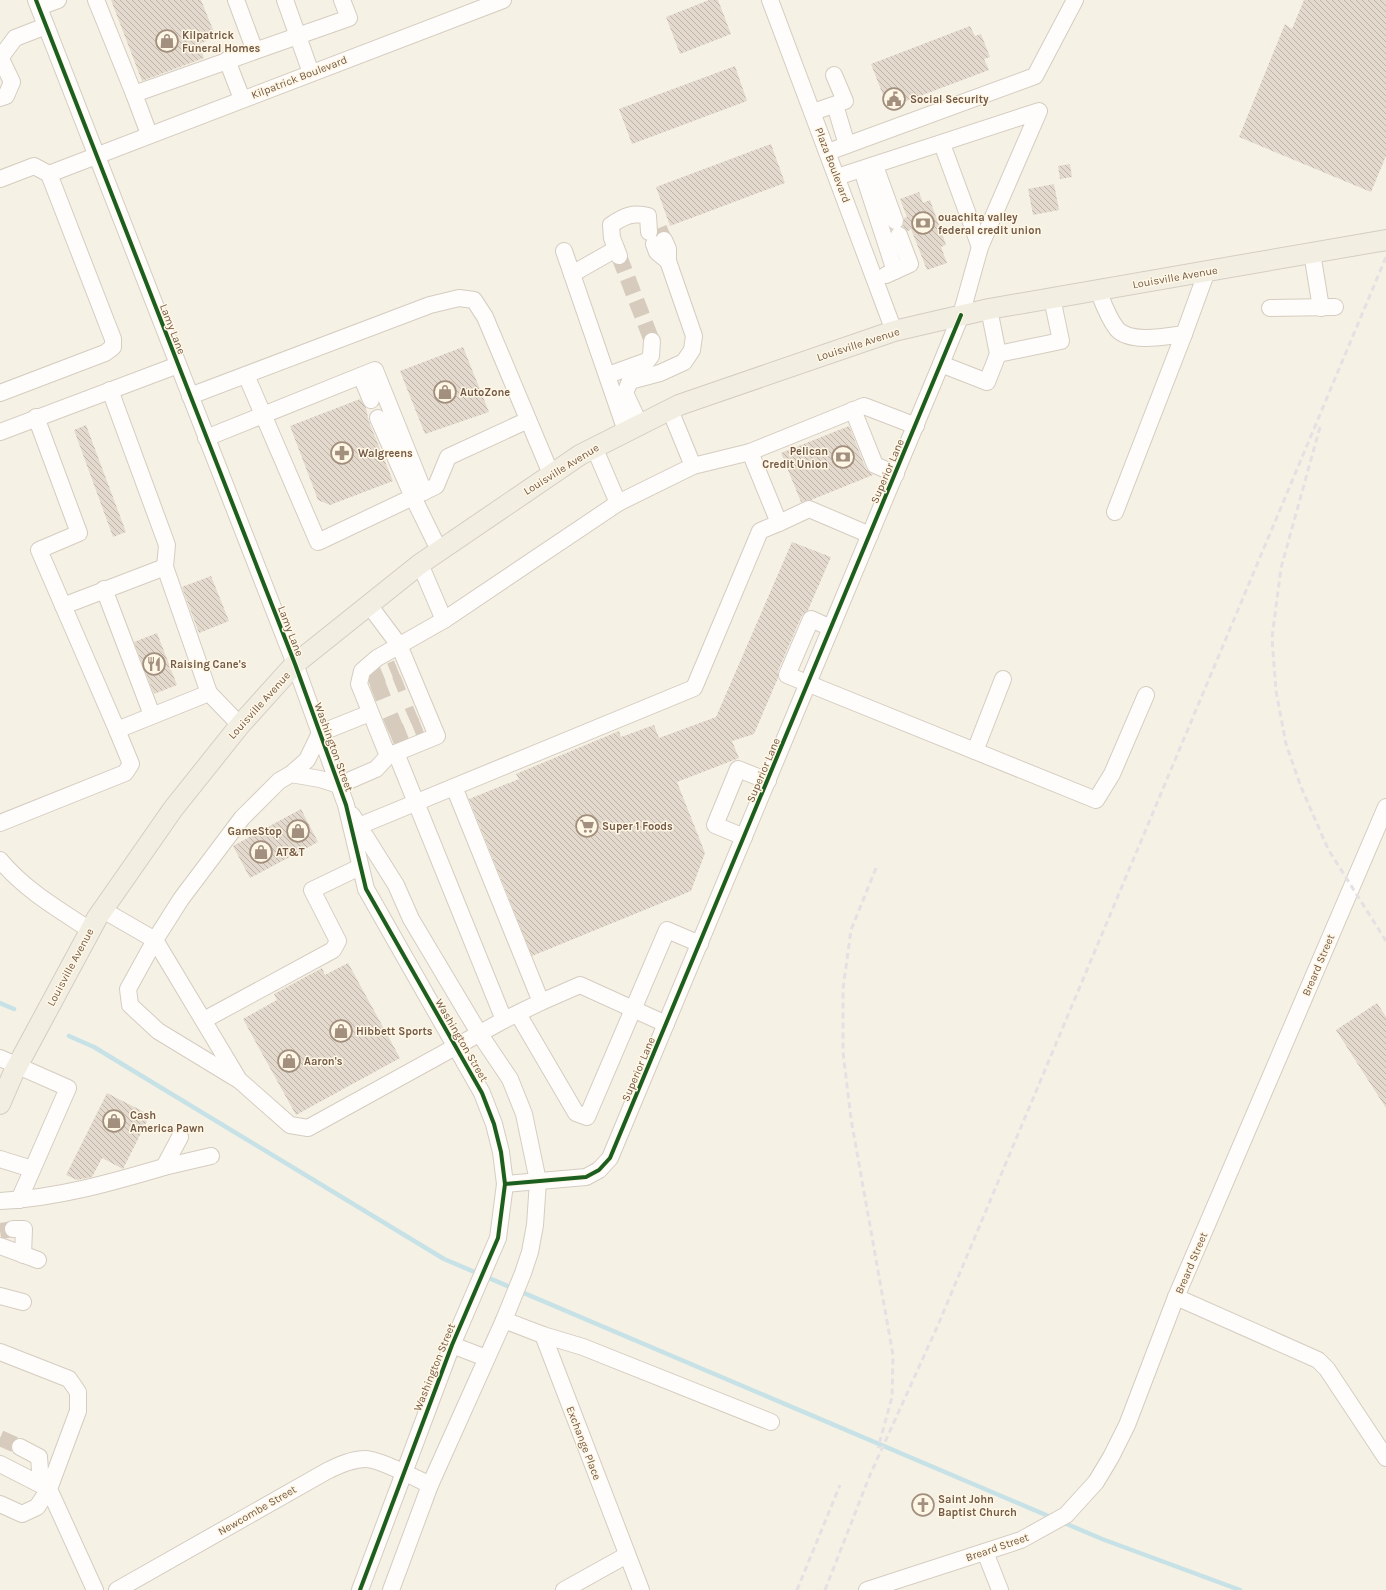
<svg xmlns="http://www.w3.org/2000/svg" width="1386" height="1590" font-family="Karla,sans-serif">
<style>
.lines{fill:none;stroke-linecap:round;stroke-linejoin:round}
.stream{stroke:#c7e2e6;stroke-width:4.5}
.building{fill:url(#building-back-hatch)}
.minor-tunnel{stroke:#d6cbbd;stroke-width:16;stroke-dasharray:16 8;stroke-linecap:butt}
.minor-casing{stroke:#d5ccc0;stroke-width:18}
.major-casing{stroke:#d5ccc3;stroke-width:22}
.minor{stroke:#fefdfb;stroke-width:16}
.major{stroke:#f2eee2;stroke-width:20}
.rail{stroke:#e4e0e3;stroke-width:3;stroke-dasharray:6 4;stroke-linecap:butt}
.cycleway-casing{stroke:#fff7e6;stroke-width:6}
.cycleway{stroke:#1b5e20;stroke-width:4}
.labels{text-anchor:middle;stroke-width:3;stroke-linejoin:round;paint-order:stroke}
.poi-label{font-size:11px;font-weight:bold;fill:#745a46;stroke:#fff7e6;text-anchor:start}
.street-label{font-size:11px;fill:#745a46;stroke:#fff7e6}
</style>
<defs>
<pattern id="building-back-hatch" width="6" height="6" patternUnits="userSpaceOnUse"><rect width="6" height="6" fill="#e3d9cd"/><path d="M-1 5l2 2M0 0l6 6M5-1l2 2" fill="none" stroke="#bdb3a8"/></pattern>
</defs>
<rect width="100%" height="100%" fill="#f6f1e5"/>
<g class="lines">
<!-- stream -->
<g class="stream">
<polyline points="0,1003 14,1009"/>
<polyline points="69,1036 94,1047 444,1259 1053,1518"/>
<polyline points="1062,1522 1102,1539 1240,1590"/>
</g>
</g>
<!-- building -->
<g class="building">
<polygon points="111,0 201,0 216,37 199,44 204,58 142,81"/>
<polygon points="709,0 718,0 731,34 680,54 666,17"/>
<polygon points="1304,0 1386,0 1386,156 1371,192 1239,137 1285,24 1292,29"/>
<polygon points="970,26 975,36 981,34 990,57 984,59 989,70 888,108 871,64"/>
<polygon points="735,66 747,101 632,144 619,109"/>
<polygon points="771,144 785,183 670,226 656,187"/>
<polygon points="1070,164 1072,177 1060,179 1058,166"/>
<polygon points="1054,184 1059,210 1033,215 1028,189"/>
<polygon points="919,192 923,203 930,200 946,245 941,247 947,263 927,270 911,229 908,231 903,227 904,218 907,217 900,199"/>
<polygon points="463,347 489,412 425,434 400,371"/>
<polygon points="360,399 366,408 369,422 393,481 330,505 318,500 290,426"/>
<polygon points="86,425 126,532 113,537 74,430"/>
<polygon points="849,426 866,469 873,475 811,500 801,502 781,453"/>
<polygon points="792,542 831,557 808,610 802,615 778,671 778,678 754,734 732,741 739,758 677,782 705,853 691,891 532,956 469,799 519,779 516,774 619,731 621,737 654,725 659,738 716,717"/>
<polygon points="211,576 229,621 199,633 182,587"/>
<polygon points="157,633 177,685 154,694 134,642"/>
<polygon points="301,809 318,842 250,878 233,846"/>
<polygon points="348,963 400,1058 296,1115 243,1019 277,1000 274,994 322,968 325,975"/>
<polygon points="1377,1003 1386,1017 1386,1108 1336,1030"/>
<polygon points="107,1093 150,1115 123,1169 102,1158 92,1177 77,1180 66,1175"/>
</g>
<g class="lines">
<!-- minor-tunnel -->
<g class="minor-tunnel">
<polyline points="659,228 664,240"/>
<polyline points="619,256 652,341"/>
<polyline points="368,680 397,668"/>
<polyline points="373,694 403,682"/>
<polyline points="386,726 416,713"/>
<polyline points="391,737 421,725"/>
<polyline points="0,1231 13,1229"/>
<polyline points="0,1438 20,1447"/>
</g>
<!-- minor casing -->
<g class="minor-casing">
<g id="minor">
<polyline points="36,0 295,664 346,805 366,889 482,1093 494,1124 501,1152 505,1184 498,1238 452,1345 360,1590"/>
<polyline points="96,0 134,94"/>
<polyline points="285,0 311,73"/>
<polyline points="770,0 894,331"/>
<polyline points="39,7 58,0"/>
<polyline points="255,51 349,18 342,0"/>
<polyline points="0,57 12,82 6,96 0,98"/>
<polyline points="1,57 15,38 46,26"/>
<polyline points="227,60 242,99"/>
<polyline points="835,105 847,145"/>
<polyline points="813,112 845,101 834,75"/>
<polyline points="149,134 134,94 255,51 236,0"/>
<polyline points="942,144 980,247"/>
<polyline points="828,152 1035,76 1075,0"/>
<polyline points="875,166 895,221"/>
<polyline points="862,170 895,271"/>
<polyline points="49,174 503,0"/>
<polyline points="0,179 34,166 49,174 113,339 113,347 105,353 0,393"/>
<polyline points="664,240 668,249 668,261"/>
<polyline points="564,251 626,431"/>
<polyline points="1312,253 1321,308"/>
<path d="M619 256 612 238 611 225C624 216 633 212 648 216L649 232"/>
<polyline points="572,274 616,249"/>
<polyline points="886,275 910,264 899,235"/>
<path d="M1098 290C1103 303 1108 318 1117 329 1130 344 1168 336 1184 334L1207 271"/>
<polyline points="1270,308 1335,307"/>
<polyline points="989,309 998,354"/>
<polyline points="941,364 987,382 998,354 1061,341 1052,298"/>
<polyline points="246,375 318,542 413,497 378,418"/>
<polyline points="608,375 647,361 651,356 652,341"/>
<polyline points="361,376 371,400"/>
<polyline points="110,390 167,545 165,567 209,693"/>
<polyline points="190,396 430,305 459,298 474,300 485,317 551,474"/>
<polyline points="670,410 693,466"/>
<polyline points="853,410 875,465 896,474"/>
<polyline points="36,417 79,533 39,550 117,730"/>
<polyline points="640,425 625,393 630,381 660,373 684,362 692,350 694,336 668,261 657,252 654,244"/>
<polyline points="0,432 178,365"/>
<polyline points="206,438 375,370 424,492"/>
<polyline points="594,447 618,503"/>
<polyline points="750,452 779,523 809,509 870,535"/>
<polyline points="1115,512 1184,334"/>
<polyline points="439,550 413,497 436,486 448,457 528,420"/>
<polyline points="420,564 444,620"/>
<polyline points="104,589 152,715"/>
<polyline points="369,605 399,645 437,736 388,756"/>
<polyline points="63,606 165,567"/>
<polyline points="831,628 811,619 787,675 1096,800 1112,774 1146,695"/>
<polyline points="975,751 1003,679"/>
<polyline points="396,753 504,1020 541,1002 454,787"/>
<polyline points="291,774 320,779 339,785 376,769 388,756 359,684 362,671 377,658 444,620 618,503 693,466 750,452 864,406 916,426"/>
<polyline points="352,815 396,885 411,919 479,1033 510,1079 524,1114 538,1181 535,1225 530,1252 523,1273 504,1320 430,1485 391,1590"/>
<polyline points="0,823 125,773 131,764 117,730 209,693 240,725"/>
<polyline points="359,826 694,688 760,531 779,523"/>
<polyline points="744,837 715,825 738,769 768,781"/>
<path d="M0 860C25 890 58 909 90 930"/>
<polyline points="103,910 155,940 239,1080 290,1125 308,1128 504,1020"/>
<polyline points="541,1002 580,985 666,1024"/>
<polyline points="518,1014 576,1113 587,1117 667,930 700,944"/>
<polyline points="204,1020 333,950 338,941 312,890 360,867"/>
<polyline points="0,1058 68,1088 19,1200"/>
<polyline points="237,1079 158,1031 130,1005 128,989 155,940 181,899 242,818 279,781 291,774 307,760 320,733 370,713"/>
<polyline points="0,1159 32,1169"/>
<polyline points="164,1167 211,1156"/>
<polyline points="505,1184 586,1177 599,1170 610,1158 941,364 961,315 980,247 1039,111 837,177"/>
<path d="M0 1201C57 1198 110 1183 164 1167L180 1137"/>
<polyline points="13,1229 24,1229 23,1255"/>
<polyline points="0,1246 38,1260"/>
<polyline points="0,1296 23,1302"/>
<polyline points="1176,1297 1318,1360 1327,1369 1386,1458"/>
<polyline points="504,1320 543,1335 641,1590"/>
<polyline points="543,1335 583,1347 771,1422"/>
<polyline points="452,1345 486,1358"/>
<polyline points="0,1352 69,1379 78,1392 78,1411 49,1489 0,1464"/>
<polyline points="20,1447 39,1457 41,1484"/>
<polyline points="49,1489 95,1590"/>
<polyline points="0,1504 22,1514 37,1507 49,1489"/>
<polyline points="985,1552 1000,1590"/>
<path d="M117 1590 327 1471C339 1465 352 1459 366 1459 378 1459 418 1479 430 1485"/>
<polyline points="564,1590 627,1555"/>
<polyline points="867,1590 1021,1540 1066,1515 1096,1482 1111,1457 1127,1425 1176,1297 1386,807"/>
</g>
</g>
<!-- major casing -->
<g class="major-casing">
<polyline id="major" points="0,1104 13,1074 97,918 173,809 240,725 295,664 420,564 580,455 679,405 894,331 989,309 1386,240"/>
</g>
<!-- minor -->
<use href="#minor" class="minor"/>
<!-- major -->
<use href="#major" class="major"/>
<!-- rail -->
<g class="rail">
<polyline points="1320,427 1281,568 1272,638 1276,691 1286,744 1301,787 1328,849 1386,941"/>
<polyline points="876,868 851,930 843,989 843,1052 851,1119 893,1355 892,1397 878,1448"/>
<polyline points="797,1590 840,1485"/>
<polyline points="825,1590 870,1475 938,1325 1386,257"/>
</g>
<!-- cycleway casing -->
<g class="cycleway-casing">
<g id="cycleway">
<polyline points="36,0 295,664 346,805 366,889 482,1093 494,1124 501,1152 505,1184 498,1238 452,1345 360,1590"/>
<polyline points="505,1184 586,1177 599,1170 610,1158 961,315"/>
</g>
</g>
<!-- cycleway -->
<use href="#cycleway" class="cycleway"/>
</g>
<!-- icons -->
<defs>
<g id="shop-ring" transform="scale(1.15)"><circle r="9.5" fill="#fff7e6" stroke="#a28f7e" stroke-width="1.5"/><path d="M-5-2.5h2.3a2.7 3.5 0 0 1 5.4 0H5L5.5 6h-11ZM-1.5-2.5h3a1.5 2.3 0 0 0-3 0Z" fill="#a28f7e"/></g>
<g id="civic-ring" transform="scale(1.15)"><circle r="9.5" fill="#fff7e6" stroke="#a28f7e" stroke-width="1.5"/><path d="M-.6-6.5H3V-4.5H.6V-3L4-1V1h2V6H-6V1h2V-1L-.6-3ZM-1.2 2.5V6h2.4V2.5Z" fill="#a28f7e"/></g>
<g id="bank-ring" transform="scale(1.15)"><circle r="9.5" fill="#fff7e6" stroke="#a28f7e" stroke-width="1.5"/><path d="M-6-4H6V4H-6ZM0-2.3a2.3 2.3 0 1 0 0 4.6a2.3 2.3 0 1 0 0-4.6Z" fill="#a28f7e"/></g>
<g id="pharmacy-ring" transform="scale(1.15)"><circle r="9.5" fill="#fff7e6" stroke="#a28f7e" stroke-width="1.5"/><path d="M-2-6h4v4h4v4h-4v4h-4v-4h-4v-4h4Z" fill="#a28f7e"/></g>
<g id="restaurant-ring" transform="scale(1.15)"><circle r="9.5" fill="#fff7e6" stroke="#a28f7e" stroke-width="1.5"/><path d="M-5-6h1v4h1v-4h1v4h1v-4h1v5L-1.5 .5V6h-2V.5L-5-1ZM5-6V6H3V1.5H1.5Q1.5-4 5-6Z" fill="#a28f7e"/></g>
<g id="supermarket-ring" transform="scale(1.15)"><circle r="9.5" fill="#fff7e6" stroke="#a28f7e" stroke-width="1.5"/><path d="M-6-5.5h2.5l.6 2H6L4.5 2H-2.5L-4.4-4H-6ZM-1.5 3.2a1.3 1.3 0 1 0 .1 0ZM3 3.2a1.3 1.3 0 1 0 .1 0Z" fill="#a28f7e"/></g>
<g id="church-ring" transform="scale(1.15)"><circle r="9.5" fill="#fff7e6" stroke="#a28f7e" stroke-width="1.5"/><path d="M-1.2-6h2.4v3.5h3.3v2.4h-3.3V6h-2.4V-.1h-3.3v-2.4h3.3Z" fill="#a28f7e"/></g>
</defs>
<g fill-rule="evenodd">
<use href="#shop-ring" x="167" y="41"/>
<use href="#civic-ring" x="894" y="99"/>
<use href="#bank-ring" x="923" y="223"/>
<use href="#shop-ring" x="445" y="392"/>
<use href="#pharmacy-ring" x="342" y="453"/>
<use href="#bank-ring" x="843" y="457"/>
<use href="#restaurant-ring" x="154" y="664"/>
<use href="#supermarket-ring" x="587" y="826"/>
<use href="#shop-ring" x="298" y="831"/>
<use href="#shop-ring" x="261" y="852"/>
<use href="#shop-ring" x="341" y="1031"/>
<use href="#shop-ring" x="289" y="1061"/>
<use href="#shop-ring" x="114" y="1121"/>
<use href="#church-ring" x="923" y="1505"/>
</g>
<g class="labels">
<!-- poi labels -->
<g class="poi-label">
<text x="182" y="39">Kilpatrick<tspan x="182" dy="13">Funeral Homes</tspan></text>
<text x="910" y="103">Social Security</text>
<text x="938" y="221">ouachita valley<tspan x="938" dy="13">federal credit union</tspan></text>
<text x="460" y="396">AutoZone</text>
<text x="828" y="455" text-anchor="end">Pelican<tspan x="828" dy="13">Credit Union</tspan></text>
<text x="358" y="457">Walgreens</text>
<text x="170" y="668">Raising Cane's</text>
<text x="602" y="830">Super 1 Foods</text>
<text x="282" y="835" text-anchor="end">GameStop</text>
<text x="276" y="856">AT&amp;T</text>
<text x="356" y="1035">Hibbett Sports</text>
<text x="304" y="1065">Aaron's</text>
<text x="130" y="1119">Cash<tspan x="130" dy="13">America Pawn</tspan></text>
<text x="938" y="1503">Saint John<tspan x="938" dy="13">Baptist Church</tspan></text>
</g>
<!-- street labels -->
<g class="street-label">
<text transform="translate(299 77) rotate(-21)" y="4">Kilpatrick Boulevard</text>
<text transform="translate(833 165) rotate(69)" y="4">Plaza Boulevard</text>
<text transform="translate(1175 277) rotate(-10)" y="4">Louisville Avenue</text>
<text transform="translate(173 329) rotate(69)" y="4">Lamy Lane</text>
<text transform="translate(858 344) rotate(-18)" y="4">Louisville Avenue</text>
<text transform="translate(561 469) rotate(-32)" y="4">Louisville Avenue</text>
<text transform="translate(887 471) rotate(-67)" y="4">Superior Lane</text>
<text transform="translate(291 631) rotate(69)" y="4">Lamy Lane</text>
<text transform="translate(259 705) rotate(-48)" y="4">Louisville Avenue</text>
<text transform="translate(334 747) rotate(70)" y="4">Washington Street</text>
<text transform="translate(763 770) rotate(-67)" y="4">Superior Lane</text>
<text transform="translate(1318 965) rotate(-67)" y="4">Breard Street</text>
<text transform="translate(70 967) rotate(-62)" y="4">Louisville Avenue</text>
<text transform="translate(462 1040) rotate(60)" y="4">Washington Street</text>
<text transform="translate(638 1069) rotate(-67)" y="4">Superior Lane</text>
<text transform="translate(1191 1263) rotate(-67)" y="4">Breard Street</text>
<text transform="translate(434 1367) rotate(-68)" y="4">Washington Street</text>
<text transform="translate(584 1443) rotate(69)" y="4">Exchange Place</text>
<text transform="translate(257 1510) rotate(-30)" y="4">Newcombe Street</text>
<text transform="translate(997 1547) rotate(-19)" y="4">Breard Street</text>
</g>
</g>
</svg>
